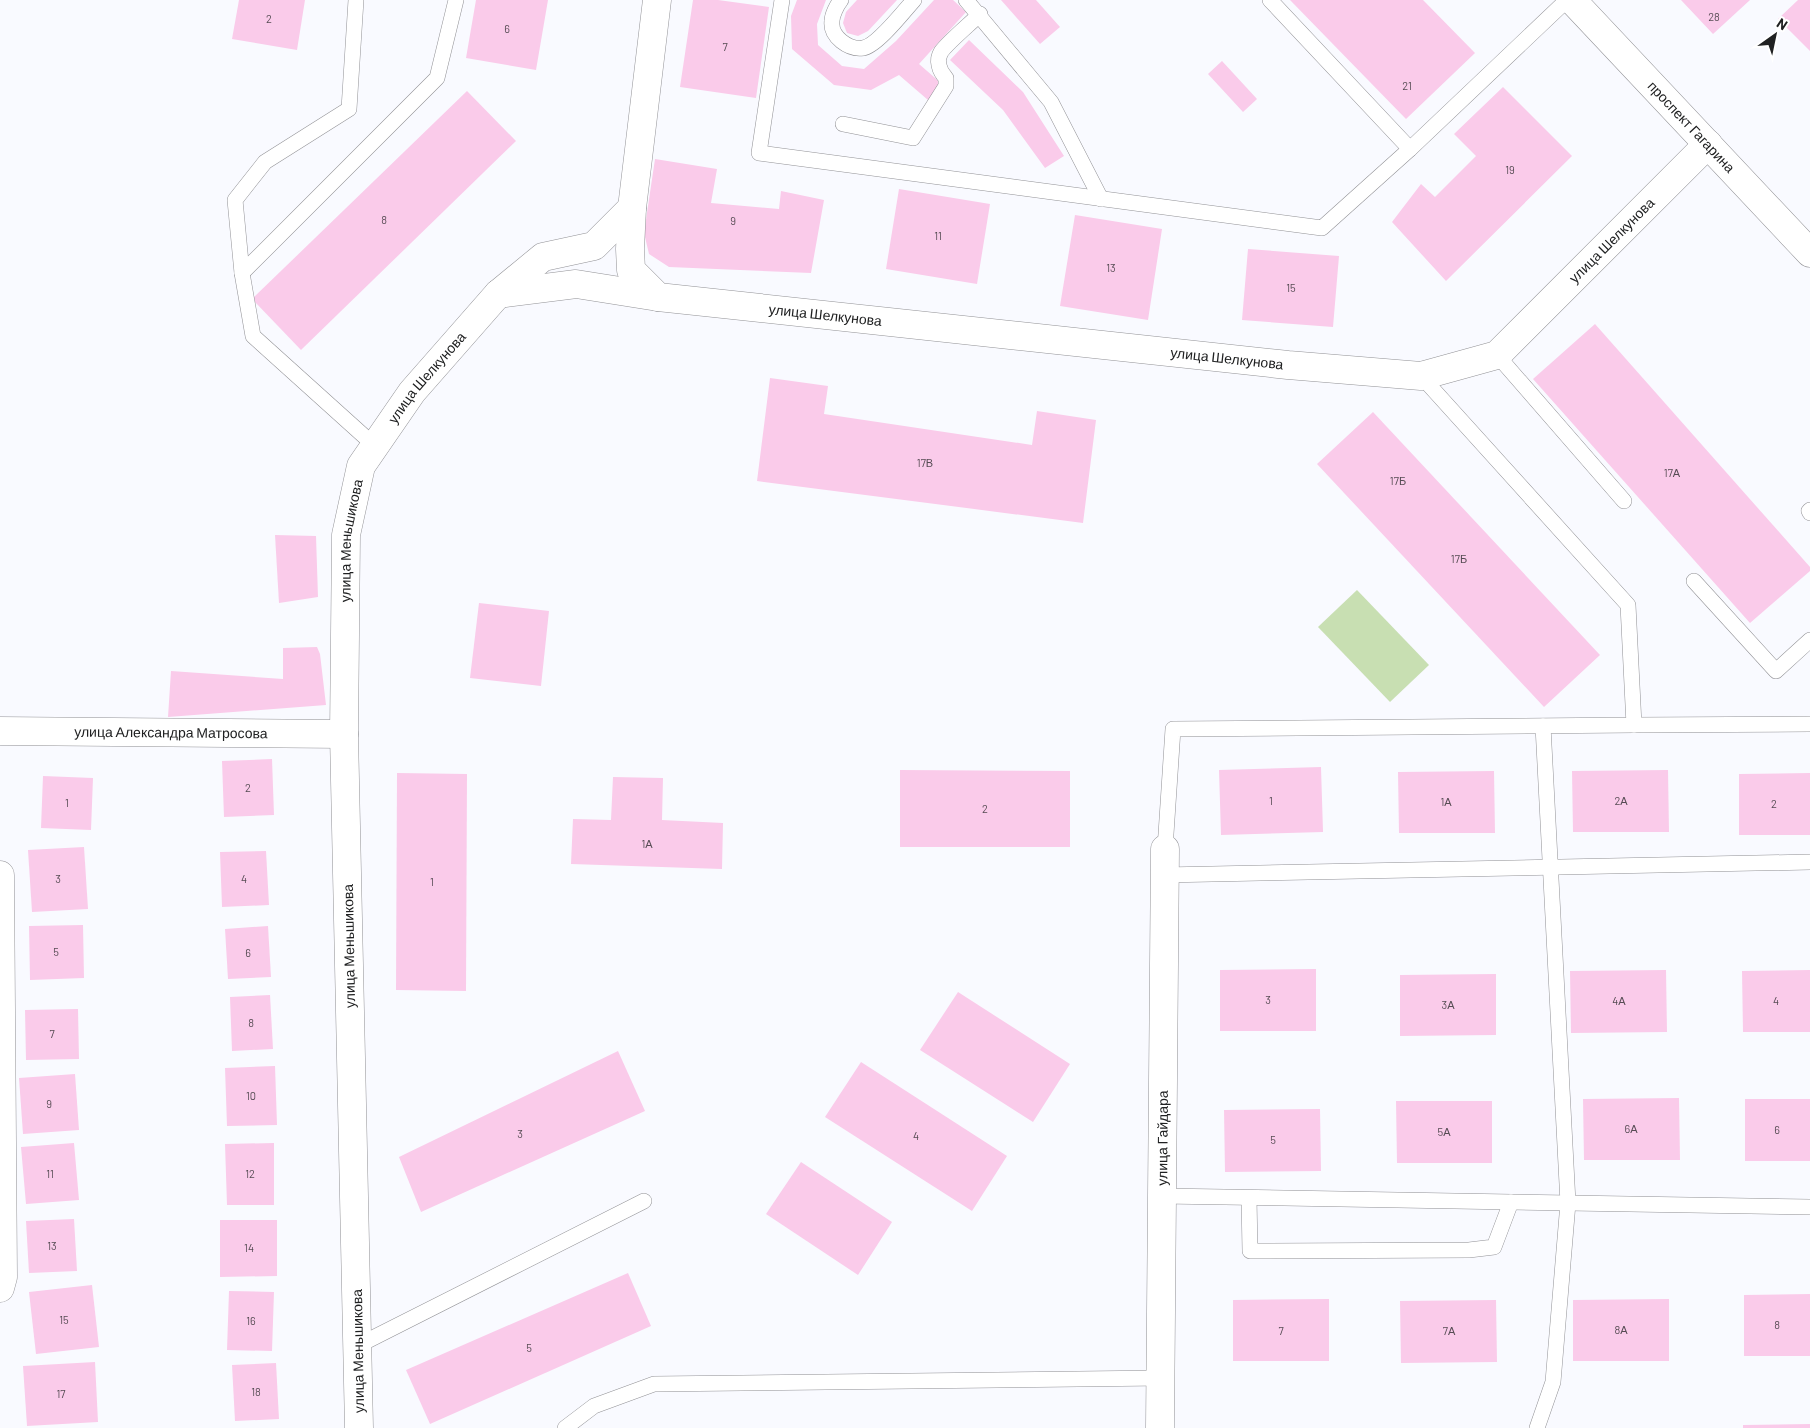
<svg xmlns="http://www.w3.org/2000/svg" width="1810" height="1428" font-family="Barlow,sans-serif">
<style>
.green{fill:#c8dfb2}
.building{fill:#facbea}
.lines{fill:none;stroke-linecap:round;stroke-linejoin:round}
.service-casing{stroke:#929296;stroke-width:16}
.minor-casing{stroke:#929296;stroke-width:29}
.tertiary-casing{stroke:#929296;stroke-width:29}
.secondary-casing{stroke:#929296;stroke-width:29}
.service{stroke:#fff;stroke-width:15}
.minor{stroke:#fff;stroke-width:28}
.tertiary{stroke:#fff;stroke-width:28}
.secondary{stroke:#fff;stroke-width:28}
.labels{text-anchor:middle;stroke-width:5;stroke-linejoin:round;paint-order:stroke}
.number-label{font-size:11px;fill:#564c54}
.street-label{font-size:14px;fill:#202122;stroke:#fff}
</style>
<rect width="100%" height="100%" fill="#f9faff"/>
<!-- green -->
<polygon class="green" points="1357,590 1429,665 1390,702 1318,627"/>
<!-- building -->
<g class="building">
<polygon points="239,0 305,0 297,50 232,39"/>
<polygon points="476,0 548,0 536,70 466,58"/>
<polygon points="693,0 718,0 769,7 756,98 680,87"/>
<polygon points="797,0 826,0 817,24 818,45 842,66 864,69 896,41 934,0 953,0 966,12 919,64 942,84 928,100 899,75 871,90 834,85 792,49 791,16"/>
<polygon points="857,0 897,0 868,31 858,36 847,33 843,23 846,12"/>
<polygon points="1001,0 1036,0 1060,27 1040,44"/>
<polygon points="1290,0 1423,0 1475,53 1406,119"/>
<polygon points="1681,0 1750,0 1713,34"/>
<polygon points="1798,0 1810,0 1810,51 1778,19"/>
<polygon points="969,40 1023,92 1064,156 1045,168 1003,110 950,60"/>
<polygon points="1222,61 1257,99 1243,112 1208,74"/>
<polygon points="1503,87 1572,156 1446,281 1392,222 1421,184 1435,197 1476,156 1454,134"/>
<polygon points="467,91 516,141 301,350 252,299"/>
<polygon points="655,159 717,169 711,203 779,209 781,191 824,200 811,273 669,267 649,254 644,233"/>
<polygon points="899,189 990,204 977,284 886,269"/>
<polygon points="1075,215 1162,229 1148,320 1060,306"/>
<polygon points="1248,249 1339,256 1333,327 1242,320"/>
<polygon points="1595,324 1810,567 1810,571 1750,623 1533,379"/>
<polygon points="770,378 828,386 824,414 1032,445 1037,411 1096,420 1083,523 757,481"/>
<polygon points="1373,412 1600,655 1544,707 1317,464"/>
<polygon points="275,535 316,536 318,597 279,603"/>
<polygon points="479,603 549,611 541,686 470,678"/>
<polygon points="317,647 320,654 326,705 168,717 171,671 283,679 283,648"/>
<polygon points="272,759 274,815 224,817 222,761"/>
<polygon points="1321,767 1323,832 1221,835 1219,770"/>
<polygon points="900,770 1070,771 1070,847 900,847"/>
<polygon points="1668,770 1669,832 1573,832 1572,771"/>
<polygon points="1494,771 1495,833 1399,833 1398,772"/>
<polygon points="397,773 467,774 466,991 396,990"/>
<polygon points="1810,773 1810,835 1739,835 1739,774"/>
<polygon points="43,776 93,778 91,830 41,828"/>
<polygon points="613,777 663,778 662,820 723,823 722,869 571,864 573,819 611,820"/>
<polygon points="84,847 88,909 32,912 28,850"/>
<polygon points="266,851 269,905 222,907 220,852"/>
<polygon points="83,925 84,978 30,980 29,926"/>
<polygon points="268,926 271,977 228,979 225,929"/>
<polygon points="1316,969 1316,1031 1220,1031 1220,970"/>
<polygon points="1666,970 1667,1032 1571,1033 1570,971"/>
<polygon points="1810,970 1810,1032 1743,1032 1742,971"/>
<polygon points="1496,974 1496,1035 1400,1036 1400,975"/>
<polygon points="958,992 1070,1064 1033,1122 920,1050"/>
<polygon points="270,995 273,1049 232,1051 230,997"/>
<polygon points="78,1009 79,1059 26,1060 25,1010"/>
<polygon points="618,1051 645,1111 421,1212 399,1157"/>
<polygon points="861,1062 1007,1156 972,1211 825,1117"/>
<polygon points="275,1066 277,1125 227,1126 225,1068"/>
<polygon points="75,1074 79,1130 23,1134 19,1078"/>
<polygon points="1679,1098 1680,1160 1584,1160 1583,1099"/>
<rect x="1745" y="1099" width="65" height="62"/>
<polygon points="1396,1101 1492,1101 1492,1163 1397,1163"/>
<polygon points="1320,1109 1321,1171 1225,1172 1224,1110"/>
<polygon points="74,1143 79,1200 26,1204 21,1147"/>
<polygon points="274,1143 274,1205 227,1205 225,1144"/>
<polygon points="801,1162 892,1222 858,1275 766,1214"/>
<polygon points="74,1219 77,1271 29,1273 26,1221"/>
<polygon points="220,1220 277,1220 277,1276 220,1277"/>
<polygon points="628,1273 651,1326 430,1424 406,1370"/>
<polygon points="92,1285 99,1347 36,1354 29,1292"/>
<polygon points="229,1291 274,1292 272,1351 227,1350"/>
<polygon points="1810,1294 1810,1356 1744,1356 1744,1295"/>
<polygon points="1329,1299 1329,1361 1233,1361 1233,1300"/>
<polygon points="1669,1299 1669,1361 1573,1361 1573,1300"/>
<polygon points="1496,1300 1497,1362 1401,1363 1400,1301"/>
<polygon points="95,1362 98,1422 27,1426 23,1366"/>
<polygon points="276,1363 279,1419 235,1421 232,1365"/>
<polygon points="1810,1424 1810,1428 1743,1428 1743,1425"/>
</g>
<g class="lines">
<!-- service casing -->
<g class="service-casing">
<g id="service">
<polyline points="356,0 349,109 265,162 235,200 242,273 253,336 375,446"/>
<polyline points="782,0 759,153 1322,228 1410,149 1567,0"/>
<path d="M841 0C837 5 832 15 832 21 830 37 849 50 863 48 877 46 904 11 914 0"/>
<polyline points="966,0 1051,102 1101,199"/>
<polyline points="1270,0 1410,149"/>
<path d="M843 124 913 138 946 86V78C939 71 936 60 941 52 947 43 971 23 980 14"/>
<polyline points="242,273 437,78 456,0"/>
<polyline points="1497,355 1624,501"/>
<polyline points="1810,510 1809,511 1810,513"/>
<polyline points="1694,581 1776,671 1810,640"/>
<polyline points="1634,725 1810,724"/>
<polyline points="1165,849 1173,729 1634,725 1628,605 1421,376"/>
<polyline points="1164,875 1810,862"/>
<polyline points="1162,1196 1810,1207"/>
<polyline points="1249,1198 1250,1251 1469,1250 1494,1247 1511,1202"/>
<polyline points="357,1346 644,1201"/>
<polyline points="565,1428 594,1406 654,1384 1161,1378"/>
<polyline points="1537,1428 1553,1382 1568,1203 1543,726"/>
</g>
</g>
<!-- minor casing -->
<g class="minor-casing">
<g id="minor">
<polyline points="0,875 3,1277 0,1288"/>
<path id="s1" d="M1160 1428 1165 849"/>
</g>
</g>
<!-- tertiary casing -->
<g class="tertiary-casing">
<g id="tertiary">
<path id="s2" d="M657 0 632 208 630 249 631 270 658 297 1288 365 1421 376 1497 355 1708 144"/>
<polyline points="498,294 576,284 658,297"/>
<path id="s3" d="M0 731 344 734"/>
<path id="s4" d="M359 1428 344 734 346 535 361 466 412 392 498 294 543 257 594 246 632 208"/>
</g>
</g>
<!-- secondary casing -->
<g class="secondary-casing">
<g id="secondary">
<path id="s5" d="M1572 0 1810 253"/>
</g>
</g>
<!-- service -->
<use href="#service" class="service"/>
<!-- minor -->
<use href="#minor" class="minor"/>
<!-- tertiary -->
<use href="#tertiary" class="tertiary"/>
<!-- secondary -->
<use href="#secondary" class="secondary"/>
</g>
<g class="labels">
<!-- number labels -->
<g class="number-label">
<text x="1714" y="21">28</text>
<text x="269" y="23">2</text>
<text x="507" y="33">6</text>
<text x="725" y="51">7</text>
<text x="1407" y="90">21</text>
<text x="1510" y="174">19</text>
<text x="384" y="224">8</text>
<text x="733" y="225">9</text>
<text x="938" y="240">11</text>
<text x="1111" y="272">13</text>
<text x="1291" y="292">15</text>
<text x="925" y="467">17В</text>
<text x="1672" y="477">17А</text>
<text x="1398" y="485">17Б</text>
<text x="1459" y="563">17Б</text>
<text x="248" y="792">2</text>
<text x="1271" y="805">1</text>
<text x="1621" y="805">2А</text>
<text x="1446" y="806">1А</text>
<text x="67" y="807">1</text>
<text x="1774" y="808">2</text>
<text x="985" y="813">2</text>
<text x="647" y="848">1А</text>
<text x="58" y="883">3</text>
<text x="244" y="883">4</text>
<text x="432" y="886">1</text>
<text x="56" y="956">5</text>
<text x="248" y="957">6</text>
<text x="1268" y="1004">3</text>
<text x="1619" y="1005">4А</text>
<text x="1776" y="1005">4</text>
<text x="1448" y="1009">3А</text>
<text x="251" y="1027">8</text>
<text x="52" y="1038">7</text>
<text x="251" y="1100">10</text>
<text x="49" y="1108">9</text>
<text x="1631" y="1133">6А</text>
<text x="1777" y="1134">6</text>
<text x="1444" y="1136">5А</text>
<text x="520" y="1138">3</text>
<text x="916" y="1140">4</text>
<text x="1273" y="1144">5</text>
<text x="50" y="1178">11</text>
<text x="250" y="1178">12</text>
<text x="52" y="1250">13</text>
<text x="249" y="1252">14</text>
<text x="64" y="1324">15</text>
<text x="251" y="1325">16</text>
<text x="1777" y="1329">8</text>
<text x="1621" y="1334">8А</text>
<text x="1281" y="1335">7</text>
<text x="1449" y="1335">7А</text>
<text x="529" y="1352">5</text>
<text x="256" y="1396">18</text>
<text x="61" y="1398">17</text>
</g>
<!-- street labels -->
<g class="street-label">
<text dy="5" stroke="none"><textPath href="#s5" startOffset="174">проспект Гагарина</textPath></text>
<text dy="5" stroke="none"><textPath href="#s2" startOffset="1318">улица Шелкунова</textPath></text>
<text dy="5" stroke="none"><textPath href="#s2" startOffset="478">улица Шелкунова</textPath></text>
<text dy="5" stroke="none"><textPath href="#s2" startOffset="882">улица Шелкунова</textPath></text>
<text dy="5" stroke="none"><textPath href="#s4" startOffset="1074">улица Шелкунова</textPath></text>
<text dy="5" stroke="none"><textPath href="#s4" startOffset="888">улица Меньшикова</textPath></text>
<text dy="5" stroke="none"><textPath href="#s3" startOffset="171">улица Александра Матросова</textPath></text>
<text transform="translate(349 946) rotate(-91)" y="5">улица Меньшикова</text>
<text dy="5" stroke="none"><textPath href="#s1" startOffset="290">улица Гайдара</textPath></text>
<text transform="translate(358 1351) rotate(-91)" y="5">улица Меньшикова</text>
</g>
</g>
<!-- north arrow -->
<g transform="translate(1775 35) rotate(33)" stroke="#ffffff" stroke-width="4" paint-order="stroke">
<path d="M0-4L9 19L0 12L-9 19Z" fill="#202122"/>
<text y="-8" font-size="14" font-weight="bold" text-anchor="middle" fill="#202122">N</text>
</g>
</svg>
